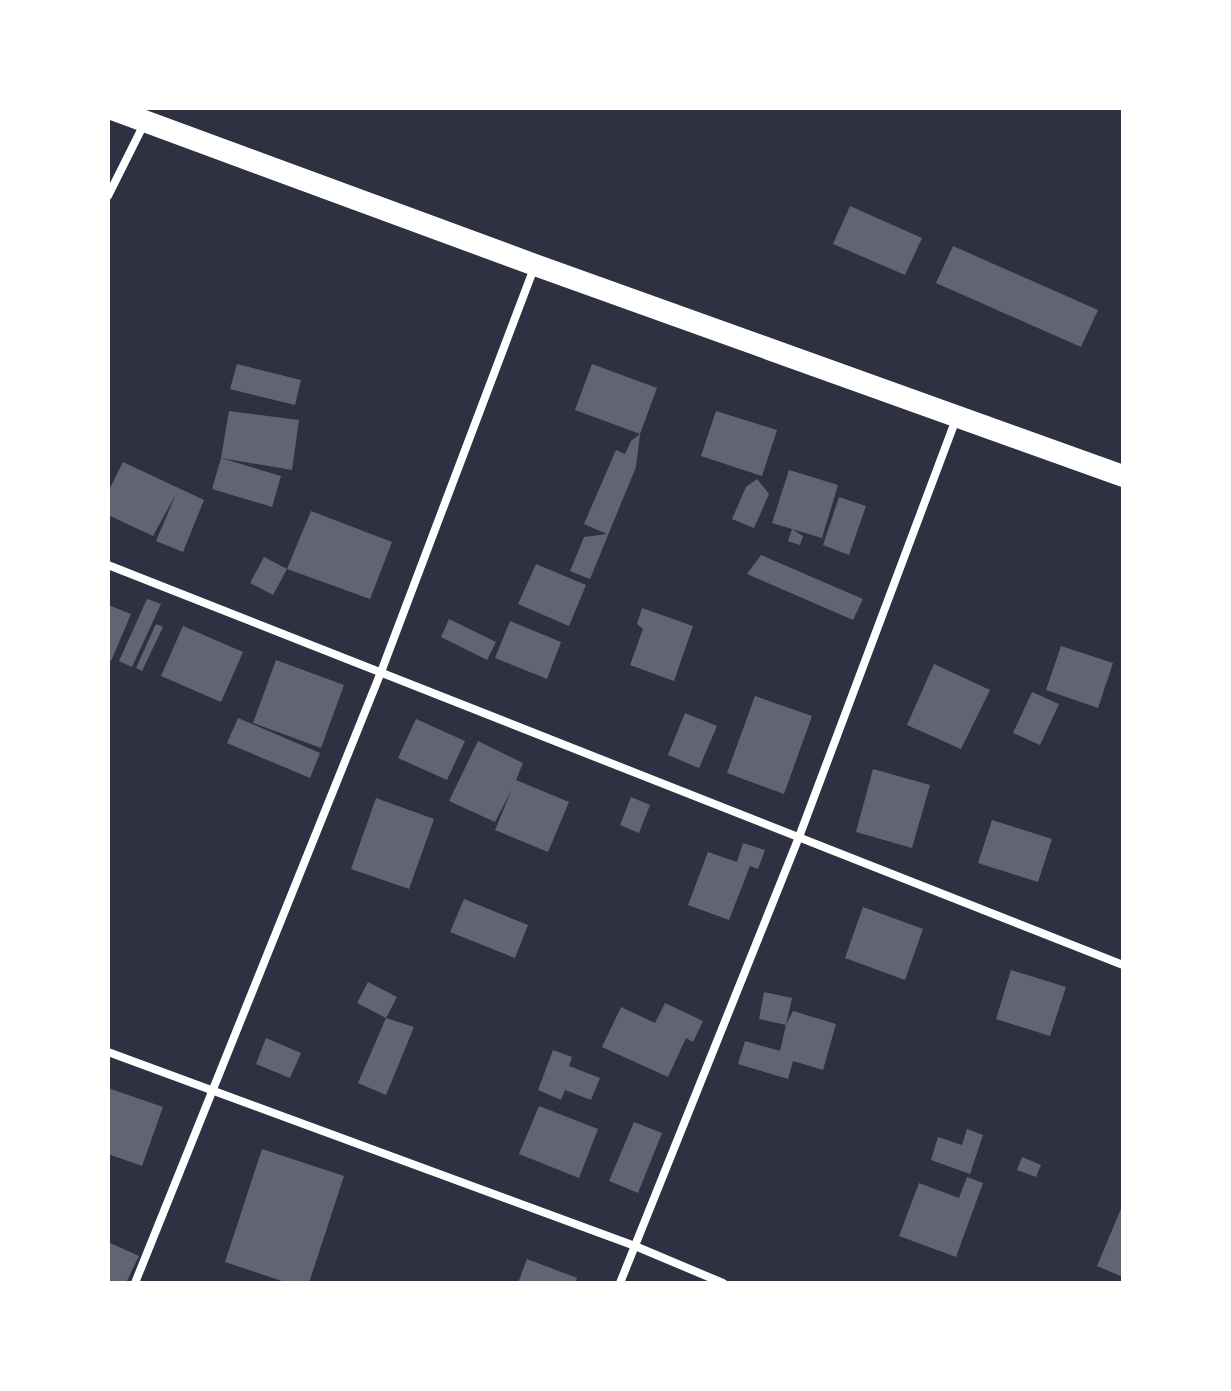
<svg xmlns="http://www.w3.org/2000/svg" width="1231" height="1391" font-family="Ubuntu,sans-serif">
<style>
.building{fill:#626471}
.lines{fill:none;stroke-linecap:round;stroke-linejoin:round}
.minor{stroke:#fff;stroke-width:8}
.trunk{stroke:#fff;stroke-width:22}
</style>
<rect width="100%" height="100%" fill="#2d3142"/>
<!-- building -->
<g class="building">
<polygon points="850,206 922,238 905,275 833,244"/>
<polygon points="953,246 1098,310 1081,347 936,283"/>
<polygon points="237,364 301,380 295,405 230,389"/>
<polygon points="592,364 657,388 640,434 575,410"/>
<polygon points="229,411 299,420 292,470 221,458"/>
<polygon points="716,411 777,430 762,476 701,456"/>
<polygon points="640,434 636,467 590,579 570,571 584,537 607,534 584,524 616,450 625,454 631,441"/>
<polygon points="221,458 281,476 272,507 212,489"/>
<polygon points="123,462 204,500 183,552 156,541 176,494 153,536 108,515 108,492"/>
<polygon points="789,470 838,485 822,538 772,523"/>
<polygon points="757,479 769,494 754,528 732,519 746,487"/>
<polygon points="839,497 866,506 849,555 823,545"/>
<polygon points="311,511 392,542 370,599 287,569"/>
<polygon points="792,529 803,536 800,545 788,541"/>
<polygon points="761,555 863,599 853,620 747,574"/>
<polygon points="264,557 287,569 273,595 250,583"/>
<polygon points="536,564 586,585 569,626 518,604"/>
<polygon points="147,599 161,604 132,667 119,661"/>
<polygon points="108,605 131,614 111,661 108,660"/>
<polygon points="642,608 693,626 674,681 630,665 643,629 637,624"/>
<polygon points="449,619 496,642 487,660 441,637"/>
<polygon points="510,621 561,642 547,679 495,658"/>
<polygon points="156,624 163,627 142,671 136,668"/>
<polygon points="183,626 243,652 221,702 161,676"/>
<polygon points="1061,646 1113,663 1098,708 1046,690"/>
<polygon points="276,660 344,685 321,748 253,723"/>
<polygon points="934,664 990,690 961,749 907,725"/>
<polygon points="1032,692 1059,704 1040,745 1013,733"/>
<polygon points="755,696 812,716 784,794 727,773"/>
<polygon points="685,713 717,726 699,768 668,755"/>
<polygon points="238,718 320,753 310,778 227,743"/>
<polygon points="416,719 465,741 447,780 398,758"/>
<polygon points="478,741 523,763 516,780 569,802 548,852 495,830 512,789 495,822 449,801"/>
<polygon points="873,769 930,785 912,848 856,832"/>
<polygon points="631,797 650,805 639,833 620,825"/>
<polygon points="376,798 434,819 409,889 351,869"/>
<polygon points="992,820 1052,839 1038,882 978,863"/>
<polygon points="743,843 765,850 758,869 750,866 729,920 688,905 708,852 737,862"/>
<polygon points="464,899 528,925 515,958 450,932"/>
<polygon points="863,907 923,929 905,980 845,958"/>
<polygon points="1011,970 1066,987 1050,1036 996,1019"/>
<polygon points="368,982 397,997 386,1018 357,1003"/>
<polygon points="764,992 792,998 786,1025 759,1019"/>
<polygon points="665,1003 703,1021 693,1042 686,1038 668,1077 602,1047 621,1007 655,1023"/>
<polygon points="793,1011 836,1024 823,1070 793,1061 788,1079 738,1064 745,1041 780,1051 786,1025"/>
<polygon points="386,1018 414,1027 386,1095 358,1083"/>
<polygon points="266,1038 301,1053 290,1078 256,1064"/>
<polygon points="553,1050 572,1057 569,1066 600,1078 591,1100 565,1090 561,1100 538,1090"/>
<polygon points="108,1088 163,1107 142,1166 108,1154"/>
<polygon points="539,1106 598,1129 579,1178 519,1154"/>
<polygon points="634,1122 662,1133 638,1193 609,1181"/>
<polygon points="967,1129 983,1135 970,1174 931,1160 938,1137 962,1145"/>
<polygon points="262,1149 344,1176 309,1283 288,1283 225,1262"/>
<polygon points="1022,1157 1041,1165 1036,1177 1017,1170"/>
<polygon points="967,1177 983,1183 956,1257 899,1236 919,1183 959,1198"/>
<polygon points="1123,1204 1123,1277 1097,1266"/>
<polygon points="108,1242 139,1256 126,1283 108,1283"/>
<polygon points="527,1259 577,1278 575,1283 518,1283"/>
</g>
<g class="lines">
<!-- minor -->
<g class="minor">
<polyline points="108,196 145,122"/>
<polyline points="108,565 1123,965"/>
<polyline points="108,1052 635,1246 723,1283"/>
<polyline points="135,1283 381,672 534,268"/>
<polyline points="620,1283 799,837 956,419"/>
</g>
<!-- trunk -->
<polyline class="trunk" points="109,108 535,265 1123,476"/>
</g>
<!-- border -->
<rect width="1231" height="1391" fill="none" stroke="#ffffff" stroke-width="220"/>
</svg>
